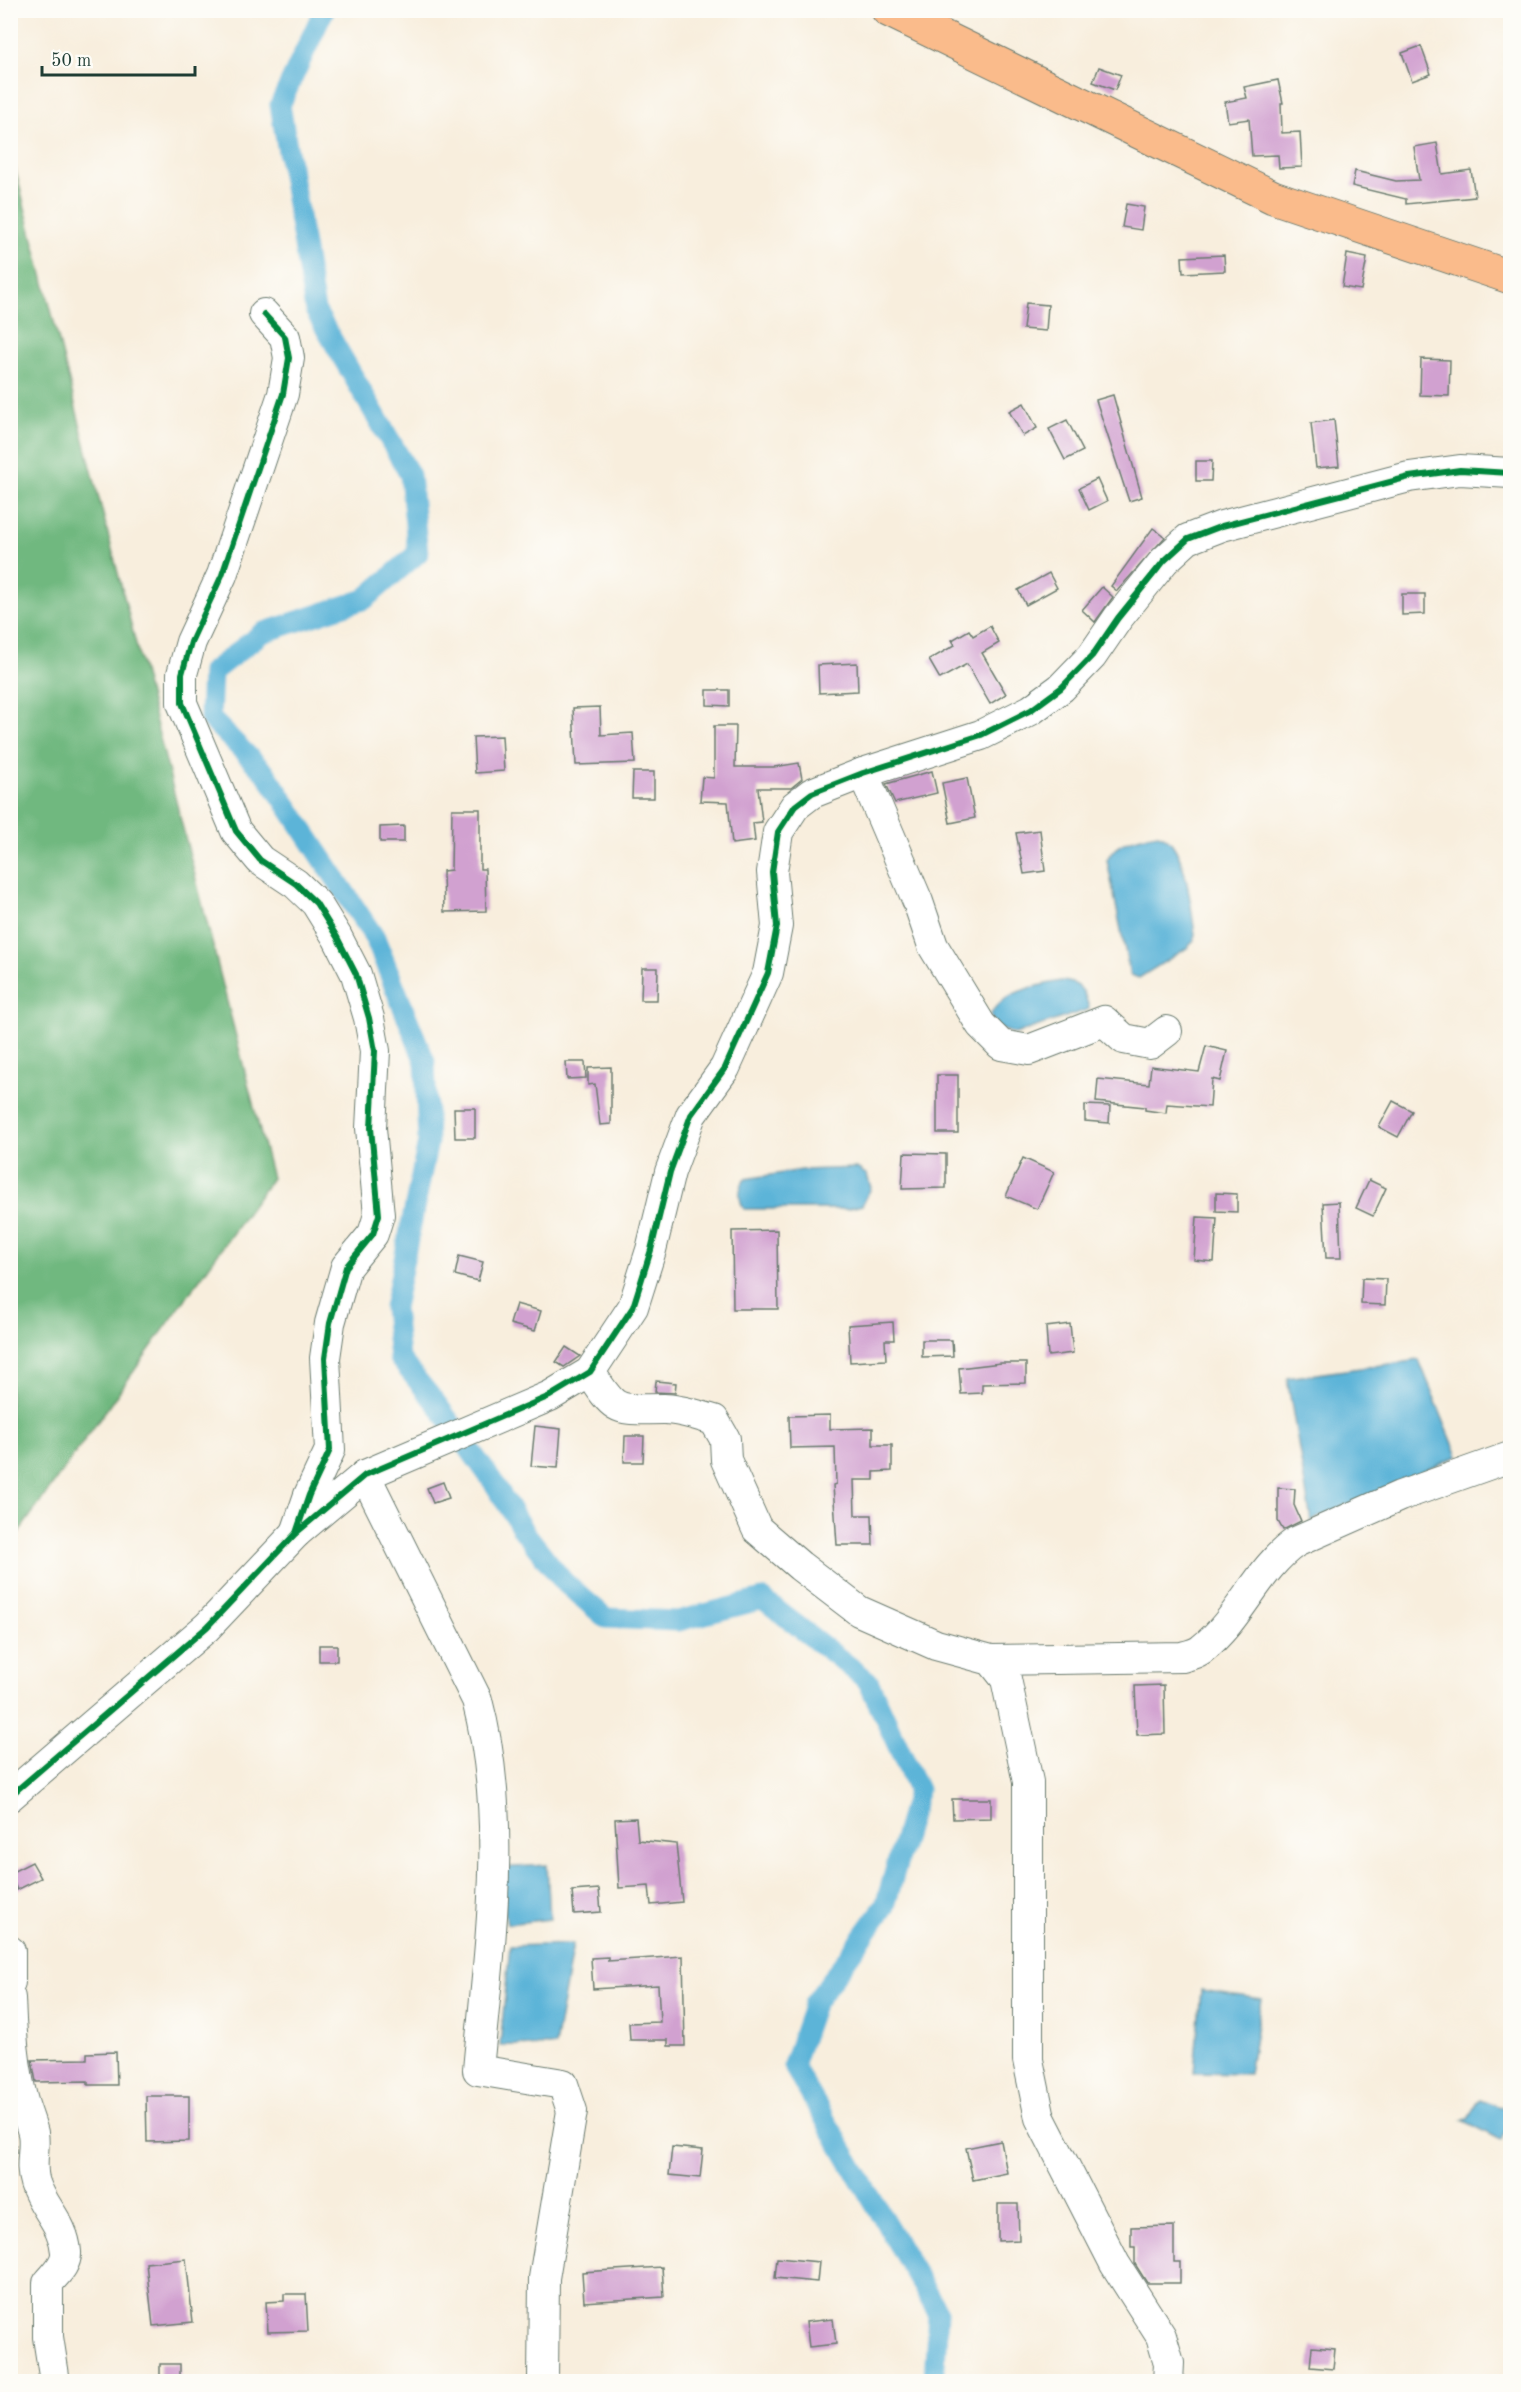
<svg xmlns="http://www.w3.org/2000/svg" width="1521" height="2392" font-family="'Old Standard TT',serif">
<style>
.forest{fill:#70b87f;stroke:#487a5a;stroke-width:1.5}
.water{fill:#5bb4d8;stroke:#3d7886;stroke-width:1.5}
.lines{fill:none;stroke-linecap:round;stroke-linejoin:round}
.canal{stroke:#5bb4d8;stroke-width:21}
.building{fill:#d1a1d0}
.minor-casing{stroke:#6b7b6f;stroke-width:32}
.highway-casing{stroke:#6b7b6f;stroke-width:35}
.minor{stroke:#fff;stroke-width:30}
.highway{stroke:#fabb8b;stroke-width:33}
.cycleway-casing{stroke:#fdfcf7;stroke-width:10}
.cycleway{stroke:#00873e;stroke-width:6}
</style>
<rect width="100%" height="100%" fill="#fdfcf7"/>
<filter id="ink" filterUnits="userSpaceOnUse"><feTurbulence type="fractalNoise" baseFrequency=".0167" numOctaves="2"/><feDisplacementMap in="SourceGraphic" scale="12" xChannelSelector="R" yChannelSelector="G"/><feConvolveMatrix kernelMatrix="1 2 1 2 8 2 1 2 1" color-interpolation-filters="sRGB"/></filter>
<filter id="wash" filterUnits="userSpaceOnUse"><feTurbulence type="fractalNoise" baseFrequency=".008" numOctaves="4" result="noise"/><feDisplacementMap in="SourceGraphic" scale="24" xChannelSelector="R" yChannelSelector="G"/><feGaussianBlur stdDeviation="1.35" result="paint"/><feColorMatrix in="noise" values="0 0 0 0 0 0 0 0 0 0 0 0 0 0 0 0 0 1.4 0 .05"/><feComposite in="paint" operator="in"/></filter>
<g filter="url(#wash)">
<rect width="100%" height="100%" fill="#f8eedd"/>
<!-- forest -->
<polygon class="forest" points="10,149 272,1178 11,1543 10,1543"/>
<!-- water -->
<g class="water">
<path d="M1158 834C1186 840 1191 909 1195 934L1194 941 1187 948 1139 978 1130 975 1107 860C1115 841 1139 837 1158 834Z"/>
<path d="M1061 981C1081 982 1085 991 1089 1009L1015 1034 997 1028 990 1016C1001 991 1037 986 1061 981Z"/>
<path d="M857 1168 867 1175 871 1188 862 1205 847 1209H744C738 1198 738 1189 745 1179L802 1170Z"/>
<polygon points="1419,1360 1458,1456 1311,1521 1287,1378"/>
<polygon points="547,1865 550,1919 507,1924 498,1868"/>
<polygon points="573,1944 555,2046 500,2045 510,1946"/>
<polygon points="1201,1990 1261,1999 1249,2074 1194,2073"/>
<polygon points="1480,2099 1506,2109 1508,2118 1501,2140 1463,2120 1468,2119"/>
</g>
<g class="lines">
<!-- canal -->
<polyline class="canal" points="324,10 280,105 315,310 410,475 418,553 365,599 262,633 212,672 210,718 267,775 375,938 425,1062 428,1142 394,1308 399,1358 436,1403 494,1483 523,1530 564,1582 606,1618 678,1621 763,1599 868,1681 918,1790 885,1906 814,2004 793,2065 938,2312 934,2382"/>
</g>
<g id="blocks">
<!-- building -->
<g class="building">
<polygon points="1421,46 1431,74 1412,81 1402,53"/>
<polygon points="1099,67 1121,75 1115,90 1093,82"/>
<polygon points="1278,80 1283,103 1281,103 1282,133 1300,132 1302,167 1279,168 1278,155 1252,156 1249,119 1228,122 1225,102 1247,98 1244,87"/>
<polygon points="1437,143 1442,174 1471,170 1475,197 1406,204 1406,199 1352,186 1355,171 1396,181 1419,180 1414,147"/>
<polygon points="1126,204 1144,207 1141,230 1122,227"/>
<polygon points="1347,254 1367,258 1361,290 1342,287"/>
<polygon points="1224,255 1225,271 1183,273 1182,257"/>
<polygon points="1026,303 1048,305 1046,331 1023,329"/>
<polygon points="1421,359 1450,360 1449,396 1420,395"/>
<polygon points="1113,395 1142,497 1129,501 1096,400"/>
<polygon points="1024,403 1037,428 1023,436 1009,411"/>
<polygon points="1067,420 1083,451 1065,460 1049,429"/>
<polygon points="1334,420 1339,466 1316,468 1311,423"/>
<polygon points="1196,461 1212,461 1211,481 1196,481"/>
<polygon points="1097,479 1107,501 1089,510 1079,488"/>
<polygon points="1153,528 1165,537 1117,591 1111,586"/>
<polygon points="1049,573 1057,588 1026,605 1018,590"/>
<polygon points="1102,587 1113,597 1095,622 1082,610"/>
<polygon points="1402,594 1425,594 1425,614 1402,615"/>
<polygon points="990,626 999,643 982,653 1006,694 990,704 967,664 940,679 929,660 955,645 952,640 969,630 973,636"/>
<polygon points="857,663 858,691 819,693 818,665"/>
<polygon points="707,690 729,690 729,706 707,705"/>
<polygon points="600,707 601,735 633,733 635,763 576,765 573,708"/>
<polygon points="714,726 736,726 735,767 774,767 799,763 802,779 791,788 758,788 762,822 753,823 755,841 732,844 728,802 700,801 702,777 714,778"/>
<polygon points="502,736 504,771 475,773 473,737"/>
<polygon points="932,771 937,793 895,803 886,784"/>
<polygon points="633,772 654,772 654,798 632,798"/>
<polygon points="967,778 975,818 950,823 942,783"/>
<polygon points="452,809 480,809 480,869 485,869 486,911 444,912 443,871 451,870"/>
<polygon points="404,826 404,842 380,842 380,827"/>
<polygon points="1040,830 1045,871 1024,874 1016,833"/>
<polygon points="642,968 658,968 657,1000 641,1000"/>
<polygon points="1206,1046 1227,1051 1220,1081 1212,1079 1210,1107 1167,1104 1166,1113 1145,1110 1145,1107 1096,1102 1098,1079 1149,1084 1151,1066 1199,1072"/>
<polygon points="566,1062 585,1062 586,1078 567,1079"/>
<polygon points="611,1067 611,1124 600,1125 595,1084 588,1085 588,1068"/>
<rect x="937" y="1075" width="21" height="58"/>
<polygon points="1393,1101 1412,1111 1398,1137 1379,1127"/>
<polygon points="1085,1105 1110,1106 1109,1123 1085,1121"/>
<polygon points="454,1108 475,1108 475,1138 455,1138"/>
<polygon points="904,1153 946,1154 946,1188 902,1189"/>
<polygon points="1023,1158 1054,1172 1037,1209 1006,1196"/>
<polygon points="1369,1180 1386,1188 1373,1216 1356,1208"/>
<polygon points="1216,1193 1237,1194 1237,1212 1216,1211"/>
<polygon points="1339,1202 1341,1258 1326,1258 1323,1203"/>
<polygon points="1197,1217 1217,1218 1214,1262 1194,1260"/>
<polygon points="777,1230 778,1309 733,1309 732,1231"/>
<polygon points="459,1256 483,1262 478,1281 455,1275"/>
<polygon points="1362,1278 1386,1279 1385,1305 1361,1304"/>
<polygon points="516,1304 541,1311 535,1331 510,1324"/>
<polygon points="893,1322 894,1340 885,1340 886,1360 850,1362 848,1325"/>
<polygon points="1070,1324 1073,1353 1048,1356 1046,1327"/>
<polygon points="922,1340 952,1340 953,1356 922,1357"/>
<polygon points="566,1347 580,1356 564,1367 556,1362"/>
<polygon points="1001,1363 1026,1363 1026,1383 982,1384 982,1393 961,1394 959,1368"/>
<polygon points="656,1381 676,1383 675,1393 655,1392"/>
<polygon points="830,1415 830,1429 873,1428 873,1445 892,1445 892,1471 874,1472 874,1480 854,1480 855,1515 872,1515 873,1545 837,1545 833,1485 836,1484 835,1447 790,1448 789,1416"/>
<polygon points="535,1426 561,1429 558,1468 531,1466"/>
<polygon points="625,1436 644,1436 643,1462 624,1462"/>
<polygon points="443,1482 449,1498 433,1503 427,1488"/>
<polygon points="1278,1488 1295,1489 1294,1505 1301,1521 1283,1530 1278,1521"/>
<rect x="319" y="1645" width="18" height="16"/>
<polygon points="1164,1685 1165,1734 1137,1735 1135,1686"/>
<polygon points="952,1799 991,1799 991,1818 953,1819"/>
<polygon points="636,1818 638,1840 676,1844 682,1902 651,1905 649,1886 619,1888 615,1819"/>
<polygon points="32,1862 41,1878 17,1890 10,1873"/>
<polygon points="599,1889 601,1912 574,1914 572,1891"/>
<polygon points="683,1956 685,2046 668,2046 668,2040 630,2040 629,2023 660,2022 658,1985 593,1989 591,1958 608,1957 608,1961"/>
<polygon points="116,2052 117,2085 88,2085 88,2081 36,2082 32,2060 87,2059 87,2053"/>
<polygon points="146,2096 189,2096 189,2141 147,2142"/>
<polygon points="1001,2141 1007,2173 973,2180 966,2148"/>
<polygon points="672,2147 703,2150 700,2178 669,2175"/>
<polygon points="998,2204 1018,2204 1019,2240 998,2241"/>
<polygon points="1174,2226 1174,2262 1180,2262 1180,2283 1147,2283 1135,2264 1135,2247 1131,2247 1131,2227"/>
<polygon points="777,2258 819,2262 817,2282 775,2278"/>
<polygon points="186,2259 193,2322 153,2326 146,2263"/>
<polygon points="662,2267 664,2297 584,2302 582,2272"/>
<polygon points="284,2294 306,2294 308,2331 268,2332 266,2302 284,2301"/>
<polygon points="833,2319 836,2344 809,2347 806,2322"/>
<polygon points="1312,2347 1335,2349 1333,2369 1310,2367"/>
<rect x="160" y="2364" width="20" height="17"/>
</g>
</g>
</g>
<g filter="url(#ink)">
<use href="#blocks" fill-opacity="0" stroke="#6b7b6f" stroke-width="1.5"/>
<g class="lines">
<!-- minor casing -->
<g class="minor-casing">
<g id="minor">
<polyline points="264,314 285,337 289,358 283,394 222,575 191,642 182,674 182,703 236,831 260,860 296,884 316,903 337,937 356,974 369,1018 375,1051 371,1128 379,1215 373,1234 346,1267 330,1323 325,1358 330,1450 309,1495 296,1533"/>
<polyline points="863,773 918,902 933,946 981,1025 1001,1045 1029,1050 1104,1021 1124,1039 1150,1044 1167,1031"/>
<path d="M590 1372C617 1415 617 1409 664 1409 680 1409 699 1416 714 1420L725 1439 726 1460 757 1529 800 1566 859 1611 936 1645 991 1660 1006 1679 1028 1782V2060L1040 2118 1115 2264 1161 2336 1169 2363 1168 2382"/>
<path d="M365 1475 477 1700C509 1820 489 1949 478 2070L563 2084 572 2111 544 2278 543 2382"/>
<path d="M991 1660 1182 1657C1189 1655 1198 1653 1203 1648 1240 1619 1258 1568 1296 1542L1400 1496 1510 1457"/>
<polyline points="10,1796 207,1627 296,1533 365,1475 550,1396 590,1372 633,1307 651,1250 670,1172 691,1115 725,1068 768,973 777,926 772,872 778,832 795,806 812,793 863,773 981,735 1031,710 1061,688 1092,656 1118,618 1164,561 1188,539 1222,526 1409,477 1460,470 1510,473"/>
<polyline points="10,1951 10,1982"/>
<path d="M10 1998C11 2031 14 2066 22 2098 25 2110 30 2121 33 2133 36 2149 29 2164 35 2183 43 2208 64 2224 66 2252 67 2265 55 2274 48 2283V2337L55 2382"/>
</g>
</g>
<!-- highway casing -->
<g class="highway-casing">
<polyline id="highway" points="888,10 1273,197 1510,277"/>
</g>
<!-- minor -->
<use href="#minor" class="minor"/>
<!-- highway -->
<use href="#highway" class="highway"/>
<!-- cycleway casing -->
<g class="cycleway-casing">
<g id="cycleway">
<polyline points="264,314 285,337 289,358 283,394 222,575 191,642 182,674 182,703 236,831 260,860 296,884 316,903 337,937 356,974 369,1018 375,1051 371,1128 379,1215 373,1234 346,1267 330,1323 325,1358 330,1450 309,1495 296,1533"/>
<polyline points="10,1796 207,1627 296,1533 365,1475 550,1396 590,1372 633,1307 651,1250 670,1172 691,1115 725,1068 768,973 777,926 772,872 778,832 795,806 812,793 863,773 981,735 1031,710 1061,688 1092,656 1118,618 1164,561 1188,539 1222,526 1409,477 1460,470 1510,473"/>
</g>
</g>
<!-- cycleway -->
<use href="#cycleway" class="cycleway"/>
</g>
</g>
<!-- margin -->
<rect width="1521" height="2392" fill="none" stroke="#fdfcf7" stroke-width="36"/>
<!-- scale -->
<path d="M42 66v9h153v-9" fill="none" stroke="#1f3d34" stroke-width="3"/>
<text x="51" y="66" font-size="18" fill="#1f3d34" stroke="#fdfcf7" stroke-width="4.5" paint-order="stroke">50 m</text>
</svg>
